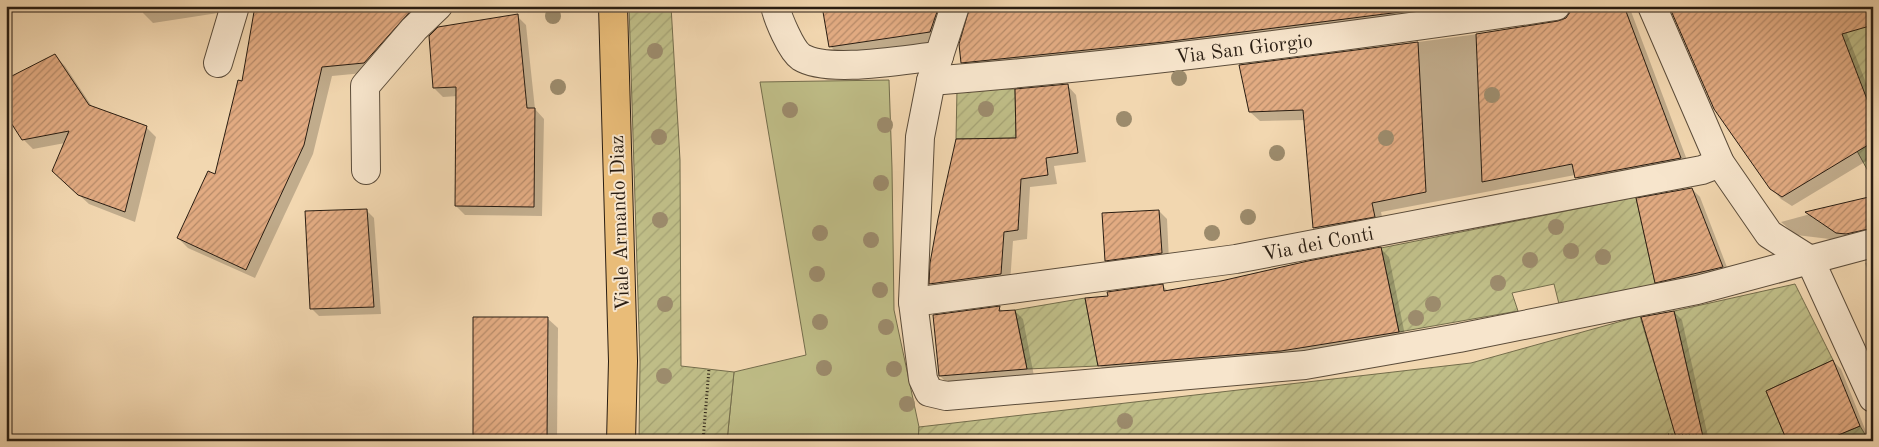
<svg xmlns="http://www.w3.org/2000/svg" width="1879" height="447" font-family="'Old Standard TT',serif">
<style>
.park{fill:#bfbd87;stroke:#746d4c}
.garden{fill:url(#garden-furrows);stroke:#746d4c}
.shadow{fill:#0003}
.building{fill:url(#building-hatch);stroke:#291d12}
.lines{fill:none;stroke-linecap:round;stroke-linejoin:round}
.minor-casing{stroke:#5b4c3a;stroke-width:30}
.major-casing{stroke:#291d12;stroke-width:30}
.path{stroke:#291d12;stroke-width:3;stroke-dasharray:1 2.5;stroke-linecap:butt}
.minor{stroke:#f7e5cc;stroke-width:28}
.major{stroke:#e9bc78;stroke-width:28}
.tree{fill:#9c8b6c}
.labels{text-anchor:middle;stroke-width:4;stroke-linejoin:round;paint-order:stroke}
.street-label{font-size:20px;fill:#291d12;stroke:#f7e5cc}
</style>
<defs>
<pattern id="garden-furrows" width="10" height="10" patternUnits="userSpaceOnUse" patternTransform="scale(1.25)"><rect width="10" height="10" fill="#bfbd87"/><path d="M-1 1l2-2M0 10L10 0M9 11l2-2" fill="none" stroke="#a4a274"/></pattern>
<pattern id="building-hatch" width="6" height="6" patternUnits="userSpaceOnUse" patternTransform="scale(1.25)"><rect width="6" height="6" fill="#e2ab82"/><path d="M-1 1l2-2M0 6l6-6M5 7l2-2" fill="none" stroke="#b78b69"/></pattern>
</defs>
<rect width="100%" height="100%" fill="#f2d7b0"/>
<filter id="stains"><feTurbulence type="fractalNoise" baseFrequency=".004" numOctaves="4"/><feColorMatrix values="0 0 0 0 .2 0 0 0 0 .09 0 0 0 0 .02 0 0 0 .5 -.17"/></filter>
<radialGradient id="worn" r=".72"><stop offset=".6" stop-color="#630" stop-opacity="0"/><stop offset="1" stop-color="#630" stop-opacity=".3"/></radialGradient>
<!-- park -->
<polygon class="park" points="889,80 892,168 894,310 919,427 918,441 727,441 734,372 806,355 760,82"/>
<!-- garden -->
<g class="garden">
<polygon points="629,6 671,6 680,160 681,366 734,372 727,441 639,441 640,362"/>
<polygon points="1828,6 1873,6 1873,115 1832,16"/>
<polygon points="957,89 1015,89 1016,138 956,139"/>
<polygon points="1873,142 1873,180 1857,151"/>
<polygon points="1636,197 1656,287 1559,304 1554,284 1512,293 1518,311 1399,332 1381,248"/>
<polygon points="1795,284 1833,360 1766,391 1787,441 918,441 919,427 1471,363 1640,316 1670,416 1696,407 1674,311"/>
<polygon points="1085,298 1098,366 1027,369 1015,310"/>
<polygon points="1860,426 1869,441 1824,441"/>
</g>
<!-- shadow -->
<g class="shadow">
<polygon points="142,6 217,6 218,13 153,23 143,13"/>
<polygon points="256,6 431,6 374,72 332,76 313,154 255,278 188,248 178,238 216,176 227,173"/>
<polygon points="937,6 943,39 941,42 841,57 830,46"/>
<polygon points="975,6 1516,6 972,72 962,62"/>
<polygon points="1572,6 1629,6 1690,168 1586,187 1575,175 1381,212 1384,226 1324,237 1314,228 1305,120 1260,121 1250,112 1241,66 1559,23 1566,20 1571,13"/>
<polygon points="1670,6 1834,6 1839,21 1844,26 1873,101 1873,157 1792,206 1781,199 1771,188"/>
<polygon points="517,16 526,25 535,109 544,119 542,216 465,215 456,206 458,96 443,97 434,88"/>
<polygon points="55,56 65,66 93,108 146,127 156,137 135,222 89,204 64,181 65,143 33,149 23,139"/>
<polygon points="1067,85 1076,95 1086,162 1054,166 1057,184 1030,187 1027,239 1013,241 1010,283 940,293 931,284 1017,139"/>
<polygon points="1692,189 1700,197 1730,275 1664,290 1656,282"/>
<polygon points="1873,197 1873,237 1855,242 1796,235 1781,222"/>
<polygon points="366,210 374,218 381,314 319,316 311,308"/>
<polygon points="1159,211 1167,219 1169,261 1114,268 1106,260"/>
<polygon points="1381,249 1389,257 1406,340 1107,373 1099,365 1109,297 1163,286 1168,291 1234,280"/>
<polygon points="1873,261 1873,284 1865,263"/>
<polygon points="999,308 1004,312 1015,311 1023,319 1034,376 948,384 940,376"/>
<polygon points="1674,312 1682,320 1709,441 1678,441"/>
<polygon points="547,318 558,328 557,441 474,441"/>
<polygon points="1833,361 1841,369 1867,434 1851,441 1788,441"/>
</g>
<!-- building -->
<g class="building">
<polygon points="255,6 415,6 364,63 322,67 304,145 246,270 177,238 208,171 215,174 238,80 242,81"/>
<polygon points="822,6 939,6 930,32 829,47"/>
<polygon points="970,6 1416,6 1416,10 1164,42 961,63 959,44"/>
<polygon points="1571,6 1624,6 1681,158 1575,178 1572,164 1482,182 1476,34 1558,21 1566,18 1570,12"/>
<polygon points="1669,6 1873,7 1873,25 1842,34 1873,115 1873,142 1782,197 1770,189 1714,109"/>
<polygon points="518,14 527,108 535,108 534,207 455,206 456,87 433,88 429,36 438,27"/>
<polygon points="1418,42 1426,192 1372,203 1375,217 1313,228 1303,110 1249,112 1239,65"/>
<polygon points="55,54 89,105 147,126 125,212 78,195 52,171 69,131 22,140 6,115 6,79"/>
<polygon points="1068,84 1078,153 1046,158 1048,175 1021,179 1018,230 1004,232 1001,274 929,284 930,263 938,219 956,139 1016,138 1015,89"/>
<polygon points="1692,188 1723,267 1655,283 1636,198"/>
<polygon points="1873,196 1873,228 1846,234 1836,233 1805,212"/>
<polygon points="367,209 374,307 310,309 305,211"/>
<polygon points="1159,210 1162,253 1105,261 1102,213"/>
<polygon points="1381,247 1399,332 1281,351 1098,366 1085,298 1108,296 1107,292 1163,284 1164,291 1221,281 1308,261"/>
<polygon points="1000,306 999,311 1015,310 1027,369 939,376 933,315"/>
<polygon points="1674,311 1704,441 1677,441 1641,317"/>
<polygon points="473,317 548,317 547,441 473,441"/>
<polygon points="1833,360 1860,426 1824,441 1787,441 1766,391"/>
</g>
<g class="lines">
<!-- minor casing -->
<g class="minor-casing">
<g id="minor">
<path d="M775 6C778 19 791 50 801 57 828 74 906 59 939 56"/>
<polyline points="955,6 931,81 920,137 913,302 923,379 929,392 946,396 1305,365 1459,338 1697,290 1873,243"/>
<polyline points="1652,6 1720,163 1769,234 1810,260 1873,398"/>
<polyline points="218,63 235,6"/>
<path d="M931 81C1140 64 1349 37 1556 6"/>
<polyline points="366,170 365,86 414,29 438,6"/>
<polyline points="913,302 1236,259 1702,170 1720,163"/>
</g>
</g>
<!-- major casing -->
<g class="major-casing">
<polyline id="major" points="613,6 623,361 621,441"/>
</g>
<!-- path -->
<g class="path">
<polyline points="1668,435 1743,438 1745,441"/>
<polyline points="703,441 709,369"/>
</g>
<!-- minor -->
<use href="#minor" class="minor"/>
<!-- major -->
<use href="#major" class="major"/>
</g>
<!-- trees -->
<g class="tree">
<circle cx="553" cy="16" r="8"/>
<circle cx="655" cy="51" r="8"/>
<circle cx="1179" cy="78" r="8"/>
<circle cx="558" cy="87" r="8"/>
<circle cx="1492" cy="95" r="8"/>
<circle cx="986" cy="109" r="8"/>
<circle cx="790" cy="110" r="8"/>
<circle cx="1124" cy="119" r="8"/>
<circle cx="885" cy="125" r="8"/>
<circle cx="659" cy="137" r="8"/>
<circle cx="1386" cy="138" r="8"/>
<circle cx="1277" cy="153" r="8"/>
<circle cx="881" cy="183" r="8"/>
<circle cx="1248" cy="217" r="8"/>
<circle cx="660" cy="220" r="8"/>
<circle cx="1556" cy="227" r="8"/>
<circle cx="820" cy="233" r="8"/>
<circle cx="1212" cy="233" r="8"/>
<circle cx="871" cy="240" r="8"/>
<circle cx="1571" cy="251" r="8"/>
<circle cx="1603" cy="257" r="8"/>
<circle cx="1530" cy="260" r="8"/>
<circle cx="817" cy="274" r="8"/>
<circle cx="1498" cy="283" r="8"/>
<circle cx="880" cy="290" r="8"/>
<circle cx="665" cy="304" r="8"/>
<circle cx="1433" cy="304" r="8"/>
<circle cx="1416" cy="318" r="8"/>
<circle cx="820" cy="322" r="8"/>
<circle cx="886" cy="327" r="8"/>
<circle cx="824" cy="368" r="8"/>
<circle cx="894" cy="369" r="8"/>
<circle cx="664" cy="376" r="8"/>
<circle cx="907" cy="404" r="8"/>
<circle cx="1125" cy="421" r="8"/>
</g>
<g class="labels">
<!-- street labels -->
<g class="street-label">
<text transform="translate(1244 48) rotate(-7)" y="7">Via San Giorgio</text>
<text transform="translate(619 223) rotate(-92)" y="7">Viale Armando Diaz</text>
<text transform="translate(1318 243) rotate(-11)" y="7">Via dei Conti</text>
</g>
</g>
<!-- margin -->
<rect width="1879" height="447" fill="none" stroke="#f2d7b0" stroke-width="25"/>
<rect x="8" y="8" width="1864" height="432" fill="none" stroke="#291d12" stroke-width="2.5"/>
<rect x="12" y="12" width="1854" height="422" fill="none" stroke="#291d12"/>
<rect width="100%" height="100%" filter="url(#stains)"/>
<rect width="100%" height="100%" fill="url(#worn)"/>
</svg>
